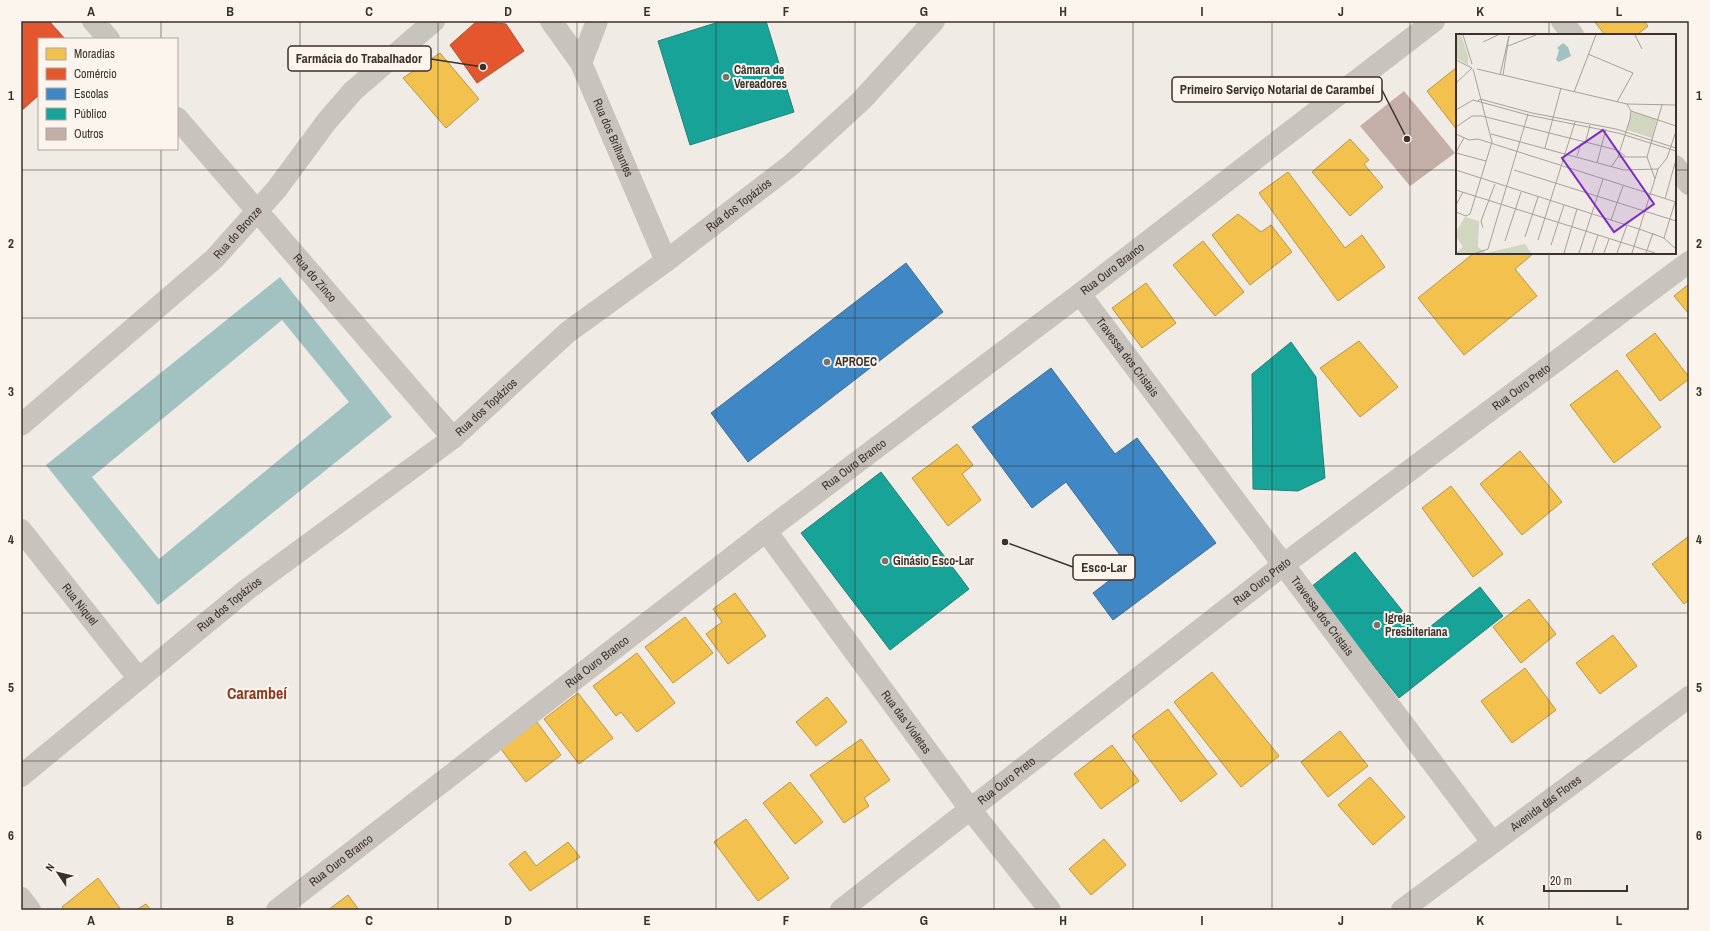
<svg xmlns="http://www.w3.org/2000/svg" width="1710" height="931" font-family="'Archivo Narrow',sans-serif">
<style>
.water{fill:#a1c2c1;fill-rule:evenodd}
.homes{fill:#f2c14e;stroke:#bb9644}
.shops{fill:#e4572e;stroke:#b14b2d}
.schools{fill:#3f88c5;stroke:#3e6e97}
.public{fill:#17a398;stroke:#228077}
.building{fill:#c3afa7}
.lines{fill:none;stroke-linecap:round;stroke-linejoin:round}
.minor{stroke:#c9c3be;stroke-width:22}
.tertiary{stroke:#c9c3be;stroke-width:22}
.grid{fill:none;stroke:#3b302b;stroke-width:1;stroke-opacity:0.55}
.poi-dot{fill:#7a716c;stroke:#fbf5ee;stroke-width:1.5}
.labels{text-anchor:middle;stroke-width:4;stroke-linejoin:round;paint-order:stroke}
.poi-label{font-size:12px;font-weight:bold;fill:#3b302b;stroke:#fbf5ee;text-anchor:start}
.street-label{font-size:12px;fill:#3b302b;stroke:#fbf5ee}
.district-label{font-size:16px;font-weight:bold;fill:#8c3b22;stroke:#fbf5ee}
.inset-road{fill:none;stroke:#a8a09b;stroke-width:1}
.view{fill:#7b2cbf;fill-opacity:0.15;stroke:#7b2cbf;stroke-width:2}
.inset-edge{fill:none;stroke:#3b302b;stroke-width:2}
.leader{fill:none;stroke:#3b302b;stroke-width:1.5}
.callout-dot{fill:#3b302b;stroke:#fbf5ee;stroke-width:1.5}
.callout{fill:#fbf5ee;stroke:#3b302b;stroke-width:1.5}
.callout-label{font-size:13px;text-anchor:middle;font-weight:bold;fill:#3b302b}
.neatline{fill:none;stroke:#3b302b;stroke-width:1.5}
.grid-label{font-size:13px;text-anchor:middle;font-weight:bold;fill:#3b302b}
</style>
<rect width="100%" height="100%" fill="#f0ebe5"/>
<!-- water -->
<path class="water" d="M280 277 392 417 158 605 46 465ZM282 320 349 402 159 559 92 477Z"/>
<!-- homes -->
<g class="homes">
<polygon points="1594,21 1644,21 1648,26 1637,35 1605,35"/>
<polygon points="440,53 479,99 446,128 403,78"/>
<polygon points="1456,68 1457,69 1457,130 1427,91"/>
<polygon points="1350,139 1369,160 1364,164 1383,187 1350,216 1312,172"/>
<polygon points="1288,172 1345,248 1362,235 1385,267 1338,301 1259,193"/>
<polygon points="1238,214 1261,232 1271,225 1292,252 1250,285 1212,235"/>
<polygon points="1203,241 1244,292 1215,316 1173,265"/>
<polygon points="1474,253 1534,253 1515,269 1537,296 1464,355 1418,298"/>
<polygon points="1146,283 1176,323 1142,348 1112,308"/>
<polygon points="1689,284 1689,314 1674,296"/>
<polygon points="1655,333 1689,377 1689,379 1660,401 1626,355"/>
<polygon points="1359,341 1398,387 1360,417 1320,368"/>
<polygon points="1617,370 1661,427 1614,463 1570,405"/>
<polygon points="957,444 973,465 962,474 981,500 948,526 912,478"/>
<polygon points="1520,451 1562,502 1522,535 1480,484"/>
<polygon points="1451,486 1503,554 1473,577 1422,508"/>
<polygon points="1689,536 1689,600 1684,604 1652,564"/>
<polygon points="735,593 766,636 728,664 706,634 722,622 713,609"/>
<polygon points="1529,599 1556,634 1521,663 1493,627"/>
<polygon points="685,617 713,653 673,683 645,647"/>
<polygon points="1613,635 1637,666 1600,694 1576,663"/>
<polygon points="637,653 675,703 637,732 621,712 616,716 593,686"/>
<polygon points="1525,668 1556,710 1512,743 1481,701"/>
<polygon points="1212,672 1279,756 1241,787 1174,702"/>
<polygon points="578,693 613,738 579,764 544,719"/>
<polygon points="827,697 847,722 816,746 796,722"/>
<polygon points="1168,709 1217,774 1181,802 1132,736"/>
<polygon points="537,722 561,755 526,782 501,749"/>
<polygon points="1340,731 1368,766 1328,797 1301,762"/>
<polygon points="861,739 890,780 864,798 869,806 844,823 810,775"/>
<polygon points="1112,745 1139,781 1101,809 1074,774"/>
<polygon points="1370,777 1405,817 1373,845 1338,805"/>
<polygon points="790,782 823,822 795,844 763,803"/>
<polygon points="746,819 789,878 758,901 714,842"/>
<polygon points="1104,839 1126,865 1091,895 1069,869"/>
<polygon points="568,842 580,857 530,891 509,864 525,851 536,866"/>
<polygon points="98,878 121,910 65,910 62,907"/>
<polygon points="348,895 359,910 328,910"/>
<polygon points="146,904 151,910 136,910"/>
</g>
<!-- shops -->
<g class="shops">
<polygon points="21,21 49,21 65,39 39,39 39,95 21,111"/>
<polygon points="477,21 506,24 524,51 477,83 450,45"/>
</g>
<!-- schools -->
<g class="schools">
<polygon points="906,263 943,312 748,462 711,413"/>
<polygon points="1051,368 1115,454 1137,438 1216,543 1113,620 1093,593 1128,566 1066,482 1032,508 972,427"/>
</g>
<!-- public -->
<g class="public">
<polygon points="722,21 766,21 794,112 690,145 658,41"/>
<polygon points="1291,342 1316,377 1325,478 1298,491 1253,489 1252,374"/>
<polygon points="881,472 969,589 890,650 801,533"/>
<polygon points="1355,552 1421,634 1480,587 1503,616 1399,698 1311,587"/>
</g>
<!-- building -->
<polygon class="building" points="1404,91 1455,153 1410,186 1360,126"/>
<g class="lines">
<!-- minor -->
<g class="minor">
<polyline points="93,21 109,39"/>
<path id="s1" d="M551 21 581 63 666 261"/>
<polyline points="1562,21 1573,35"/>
<polyline points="581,63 597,21"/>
<path id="s2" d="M177 118 453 438"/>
<polyline points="1675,166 1689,184"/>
<path id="s3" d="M1080 294 1492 842"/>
<path id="s4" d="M21 425 214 259 276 190 327 121 353 91 434 21"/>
<path id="s5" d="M21 530 139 679"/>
<path id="s6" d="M766 531 970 809 1050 910"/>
<path id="s7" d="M21 776 245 591 453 438 568 332 666 261 791 165 861 101 934 21"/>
<polyline points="21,898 30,910"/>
<path id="s8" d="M277 910 766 531 1080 294 1434 21"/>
<path id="s9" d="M841 910 1283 565 1689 262"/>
</g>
<!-- tertiary -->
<path class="tertiary" id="s10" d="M1402 910 1689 697"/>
</g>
<!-- grid -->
<path class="grid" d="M161 21V39M300 21V910M438 21V910M577 21V910M716 21V910M855 21V910M994 21V910M1133 21V910M1272 21V910M1410 21V910M1549 21V35M161 149V910M21 170H1457M1675 170H1689M1549 253V910M21 318H1689M21 466H1689M21 613H1689M21 761H1689"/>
<!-- markers -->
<g class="poi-dot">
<circle cx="726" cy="77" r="4"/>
<circle cx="827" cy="362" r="4"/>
<circle cx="885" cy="561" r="4"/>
<circle cx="1377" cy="625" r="4"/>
</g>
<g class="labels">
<!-- poi labels -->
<g class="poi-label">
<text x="734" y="74">Câmara de<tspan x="734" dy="14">Vereadores</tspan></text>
<text x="835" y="366">APROEC</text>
<text x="893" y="565">Ginásio Esco-Lar</text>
<text x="1385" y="622">Igreja<tspan x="1385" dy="14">Presbiteriana</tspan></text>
</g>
<!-- street labels -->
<g class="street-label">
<text dy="4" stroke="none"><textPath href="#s1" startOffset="133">Rua dos Brilhantes</textPath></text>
<text dy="4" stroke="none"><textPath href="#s7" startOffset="918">Rua dos Topázios</textPath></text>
<text dy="4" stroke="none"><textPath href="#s4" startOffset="290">Rua do Bronze</textPath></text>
<text dy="4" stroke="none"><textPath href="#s8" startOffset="1053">Rua Ouro Branco</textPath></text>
<text dy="4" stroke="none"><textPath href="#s2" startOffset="211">Rua do Zinco</textPath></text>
<text dy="4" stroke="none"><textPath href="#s3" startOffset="79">Travessa dos Cristais</textPath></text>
<text dy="4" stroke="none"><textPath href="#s9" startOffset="858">Rua Ouro Preto</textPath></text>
<text dy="4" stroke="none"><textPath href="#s7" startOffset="594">Rua dos Topázios</textPath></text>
<text dy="4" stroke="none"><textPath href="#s8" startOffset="729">Rua Ouro Branco</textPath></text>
<text dy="4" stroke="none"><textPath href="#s9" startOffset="534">Rua Ouro Preto</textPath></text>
<text dy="4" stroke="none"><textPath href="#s5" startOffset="95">Rua Niquel</textPath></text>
<text dy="4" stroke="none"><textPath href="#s7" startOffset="270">Rua dos Topázios</textPath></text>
<text dy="4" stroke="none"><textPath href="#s3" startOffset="403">Travessa dos Cristais</textPath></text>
<text dy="4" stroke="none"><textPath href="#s8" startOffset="405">Rua Ouro Branco</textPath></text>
<text dy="4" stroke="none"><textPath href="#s6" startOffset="237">Rua das Violetas</textPath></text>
<text dy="4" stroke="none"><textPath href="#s9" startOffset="210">Rua Ouro Preto</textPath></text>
<text dy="4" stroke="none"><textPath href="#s10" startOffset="179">Avenida das Flores</textPath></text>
<text dy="4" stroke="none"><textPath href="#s8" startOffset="81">Rua Ouro Branco</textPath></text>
</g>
<!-- district labels -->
<g class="district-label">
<text x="257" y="699">Carambeí</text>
</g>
</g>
<!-- overview -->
<g transform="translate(1456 34)">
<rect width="220" height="220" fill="#f0ebe5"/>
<path d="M5 1 12 22V31L0 24V2ZM176 78 201 85 196 104 171 96ZM9 183 23 187 22 213 30 219 69 210 75 219H79H0L7 213 1 204V196Z" fill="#d1d6bf"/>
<path d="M107 9 112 13 115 22 103 28 100 26 103 16 101 14Z" fill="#a1c2c1"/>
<path class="inset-road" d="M7 1 16 30M179 1 186 15M27 8 42 1M52 12 80 1M132 20 177 39 161 68M0 26 16 34M21 35 171 70 220 71M44 41 53 2 47 41M0 49 16 34M118 58 140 1M22 67 24 65 76 79 160 95 220 114M0 76 17 66 72 81 162 99 220 117M175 77 220 92M0 93 16 82H26L161 116 169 122M0 100 13 106 22 105 220 168M35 100 168 136 202 135M129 110 134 91M89 114 105 54M0 118 8 104M0 119 30 127M121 122 125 109M162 123H191M141 129 150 95M155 133 162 123 174 85 175 77 171 70M0 136 183 195 208 204 220 215M58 136 220 187M199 145 191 123 206 71M0 156 199 219M209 165 219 129M0 171 7 158M0 178 10 182 14 180 36 108 17 35M155 186 167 152M27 194 25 187 39 150M69 203 82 163M208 204 220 165M82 206 119 88M49 207 65 158M95 211 108 171M20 219 32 215 72 80M108 219 121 175M123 219 147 145M136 219 142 201M148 219 153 205M161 219 171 191M176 219 202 135 211 124 220 97M190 219 197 199"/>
<path class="view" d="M147 96 198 170 158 198 106 124Z"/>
<rect width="220" height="220" class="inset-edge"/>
</g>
<!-- callouts -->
<path class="leader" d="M483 67L431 59M1407 139L1382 90M1005 542L1073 567"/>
<g class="callout-dot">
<circle cx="483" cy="67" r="4"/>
<circle cx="1407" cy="139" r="4"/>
<circle cx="1005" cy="542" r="4"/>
</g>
<g class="callout">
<rect x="288" y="46" width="143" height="25" rx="4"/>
<rect x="1172" y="77" width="210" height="25" rx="4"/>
<rect x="1073" y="555" width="62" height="25" rx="4"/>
</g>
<g class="callout-label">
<text x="359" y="63">Farmácia do Trabalhador</text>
<text x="1277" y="94">Primeiro Serviço Notarial de Carambeí</text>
<text x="1104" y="572">Esco-Lar</text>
</g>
<!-- border -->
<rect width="1710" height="931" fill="none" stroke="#fbf5ee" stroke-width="44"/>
<!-- legend -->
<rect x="38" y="38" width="140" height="112" fill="#fbf5ee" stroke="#aea6a0"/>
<rect x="46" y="48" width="20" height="12" fill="#f2c14e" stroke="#aea6a0"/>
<text x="74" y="58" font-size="12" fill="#3b302b">Moradias</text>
<rect x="46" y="68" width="20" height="12" fill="#e4572e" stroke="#aea6a0"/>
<text x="74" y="78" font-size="12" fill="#3b302b">Comércio</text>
<rect x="46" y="88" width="20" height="12" fill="#3f88c5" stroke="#aea6a0"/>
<text x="74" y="98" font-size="12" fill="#3b302b">Escolas</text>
<rect x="46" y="108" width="20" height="12" fill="#17a398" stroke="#aea6a0"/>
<text x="74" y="118" font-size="12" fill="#3b302b">Público</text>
<rect x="46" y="128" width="20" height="12" fill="#c3afa7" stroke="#aea6a0"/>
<text x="74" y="138" font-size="12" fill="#3b302b">Outros</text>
<!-- north arrow -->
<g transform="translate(58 873) rotate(305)" stroke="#fbf5ee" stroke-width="3" paint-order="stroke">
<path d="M0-3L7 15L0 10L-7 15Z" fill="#3b302b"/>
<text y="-6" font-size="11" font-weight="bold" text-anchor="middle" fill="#3b302b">N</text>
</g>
<!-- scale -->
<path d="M1544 885v6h83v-6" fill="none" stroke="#3b302b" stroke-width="2"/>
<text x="1550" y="885" font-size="12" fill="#3b302b" stroke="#fbf5ee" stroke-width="3" paint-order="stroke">20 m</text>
<rect x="22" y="22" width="1666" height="887" class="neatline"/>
<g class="grid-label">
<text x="91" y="16">A</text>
<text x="230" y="16">B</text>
<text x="369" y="16">C</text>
<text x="508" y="16">D</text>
<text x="647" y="16">E</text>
<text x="786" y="16">F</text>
<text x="924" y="16">G</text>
<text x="1063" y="16">H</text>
<text x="1202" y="16">I</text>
<text x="1341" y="16">J</text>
<text x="1480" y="16">K</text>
<text x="1619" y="16">L</text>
<text x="11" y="100">1</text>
<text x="1699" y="100">1</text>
<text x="11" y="248">2</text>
<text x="1699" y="248">2</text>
<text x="11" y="396">3</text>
<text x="1699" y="396">3</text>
<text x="11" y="544">4</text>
<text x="1699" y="544">4</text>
<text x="11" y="692">5</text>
<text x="1699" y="692">5</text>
<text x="11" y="840">6</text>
<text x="1699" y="840">6</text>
<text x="91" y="925">A</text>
<text x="230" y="925">B</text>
<text x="369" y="925">C</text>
<text x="508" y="925">D</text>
<text x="647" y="925">E</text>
<text x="786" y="925">F</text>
<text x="924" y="925">G</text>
<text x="1063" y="925">H</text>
<text x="1202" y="925">I</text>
<text x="1341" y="925">J</text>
<text x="1480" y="925">K</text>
<text x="1619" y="925">L</text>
</g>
</svg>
